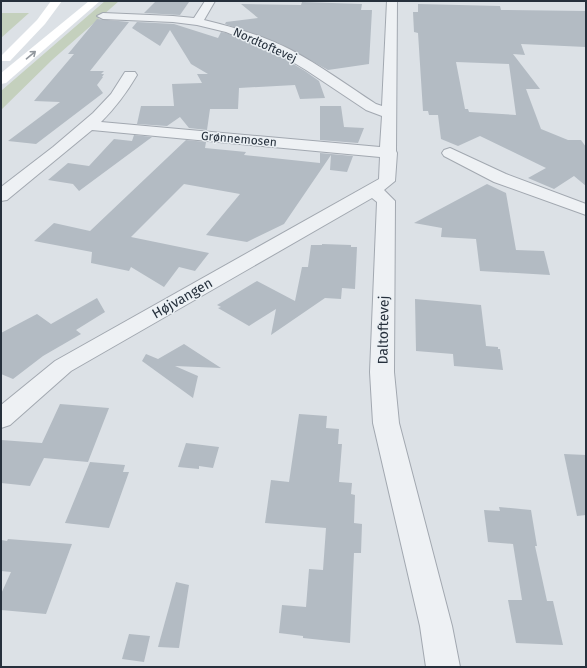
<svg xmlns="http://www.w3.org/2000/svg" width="587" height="668" font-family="'Fira Sans',sans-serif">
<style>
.green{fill:#c4d0bd}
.building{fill:#b3bbc3;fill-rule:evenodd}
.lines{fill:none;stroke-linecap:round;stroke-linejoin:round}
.street-casing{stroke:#a2a8b0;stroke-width:2}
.street{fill:#eef1f4;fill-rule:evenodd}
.secondary{fill:#fff;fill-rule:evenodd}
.oneway{stroke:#92989e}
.labels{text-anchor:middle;stroke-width:3;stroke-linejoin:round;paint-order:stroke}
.far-street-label{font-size:12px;fill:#26303c;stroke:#ebf0f4}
.street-label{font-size:14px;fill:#26303c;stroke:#ebf0f4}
</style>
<rect width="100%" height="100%" fill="#dce1e6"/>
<!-- green -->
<g class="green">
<polygon points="105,1 119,1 52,60 1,110 1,91"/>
<polygon points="1,13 29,13 1,38"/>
</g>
<!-- building -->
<g class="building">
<polygon points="156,1 189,2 180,15 144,13"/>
<polygon points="302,2 362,4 361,10 372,10 369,64 328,70 281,44 225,24 226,22 258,18 241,4 301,5"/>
<path d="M418 4 500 6 501 10 586 11V47L521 44 525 55 513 54 540 89H526L541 129 568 140H581L586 147V186L574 176 554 189 528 178 546 168 480 136 458 146 441 139 438 115H429L428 111H423L418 33 414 32 413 12H418ZM456 62 509 64 516 115 469 112 468 109H465Z"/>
<polygon points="97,19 129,22 90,71 104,71 101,74 104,74 102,77 103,77 97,85 103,93 36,144 8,141 60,102 34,101 74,54 68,54"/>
<polygon points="137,22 174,24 218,38 221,32 226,33 280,56 305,71 319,81 325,98 300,99 295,85 239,88 238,109 210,109 207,130 189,128 180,117 167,126 137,124 141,106 174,106 172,84 202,83 197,74 208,74 191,64 170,30 160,46 132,28"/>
<polygon points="320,106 341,106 344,127 364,128 358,143 320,140"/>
<polygon points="134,135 152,137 79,191 73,184 48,180 68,163 89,166 114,139 132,141"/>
<polygon points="186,140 206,142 205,148 246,152 244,155 320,163 320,153 353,156 347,172 330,170 331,155 284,224 247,242 206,235 240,194 184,184 131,237 209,253 195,271 179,267 164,287 131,267 129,271 91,263 92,252 34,241 54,223 90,231"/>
<polygon points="487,184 506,193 516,250 544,251 550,275 480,271 476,239 441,237 442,228 414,223"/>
<polygon points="322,244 351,245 351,247 357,247 355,289 342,288 341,299 325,298 271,335 276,309 249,326 218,308 221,307 217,305 257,281 295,301 302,267 308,267 311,245 322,245"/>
<polygon points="97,298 105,312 76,330 81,334 43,356 13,379 1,374 1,333 37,314 51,324"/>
<polygon points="415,299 481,305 486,346 498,347 498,349 500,349 503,370 454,366 453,354 416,351"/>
<polygon points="184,344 221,368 175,366 198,376 193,398 142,361 146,354 158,359"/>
<polygon points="60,404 109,408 88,462 44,458 30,486 1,483 1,440 42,443"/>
<polygon points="299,414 327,416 326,428 339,429 338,444 342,444 339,482 352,483 351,494 355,495 354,523 362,524 361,553 354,553 350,643 303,638 303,636 279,633 282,605 306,607 309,569 323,570 326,528 265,523 271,480 289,482"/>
<polygon points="186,443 219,447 213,468 199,466 199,469 178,467"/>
<polygon points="564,454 586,455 586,515 577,516"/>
<polygon points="90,462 125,465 123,472 129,472 109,528 65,523"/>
<polygon points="499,507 531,510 537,546 535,546 547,601 553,601 563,645 516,643 508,600 522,600 513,544 488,542 484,510 500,511"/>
<polygon points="8,539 72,544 46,614 1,610 1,594 11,572 1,571 1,540 7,541"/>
<polygon points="176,582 189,585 179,648 158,647"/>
<polygon points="129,634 150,636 144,662 122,659"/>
</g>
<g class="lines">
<!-- street casing -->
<g class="street-casing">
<g id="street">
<path d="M205 1H215L204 20C233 27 264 36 291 50 320 65 348 86 376 104L382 106 387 1H397L396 151 397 153 395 181 384 190 395 201 394 372 399 423 452 626 460 667H426L420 626 373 423 370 372 377 202 372 198 71 371 10 425 1 428V405L55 361 379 179 380 157 92 130 7 200 1 201V187L53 147 93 113 111 94 125 72H135L137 75C127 92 115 108 101 122L380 147 382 116 366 110 306 70 281 55 226 32 197 25 173 22 103 19 97 16 103 13 173 16 194 18Z"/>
<polygon points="450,148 506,174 586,204 586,215 494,182 444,156 442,153 444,150"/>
</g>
</g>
<!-- street -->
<use href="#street" class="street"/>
<!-- secondary -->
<g class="secondary">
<polygon points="51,1 62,1 45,24 10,61 2,61 2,55 37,20"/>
<polygon points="89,1 100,1 6,83 1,84 1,73"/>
</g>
</g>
<!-- one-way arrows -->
<defs><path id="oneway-shaft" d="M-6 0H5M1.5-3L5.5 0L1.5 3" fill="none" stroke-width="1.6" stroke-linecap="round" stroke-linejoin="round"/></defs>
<use class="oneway" href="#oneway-shaft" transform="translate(31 55) rotate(-40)"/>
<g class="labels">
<!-- far-street labels -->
<g class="far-street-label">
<text transform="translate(265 45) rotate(24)" y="4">Nordtoftevej</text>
<text transform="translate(239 139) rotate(5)" y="4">Grønnemosen</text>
</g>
<!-- street labels -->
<g class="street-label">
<text transform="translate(182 298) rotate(-30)" y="5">Højvangen</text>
<text transform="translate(383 330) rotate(-89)" y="5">Daltoftevej</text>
</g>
</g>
<!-- border -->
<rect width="587" height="668" fill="none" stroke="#26303c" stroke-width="4"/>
</svg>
